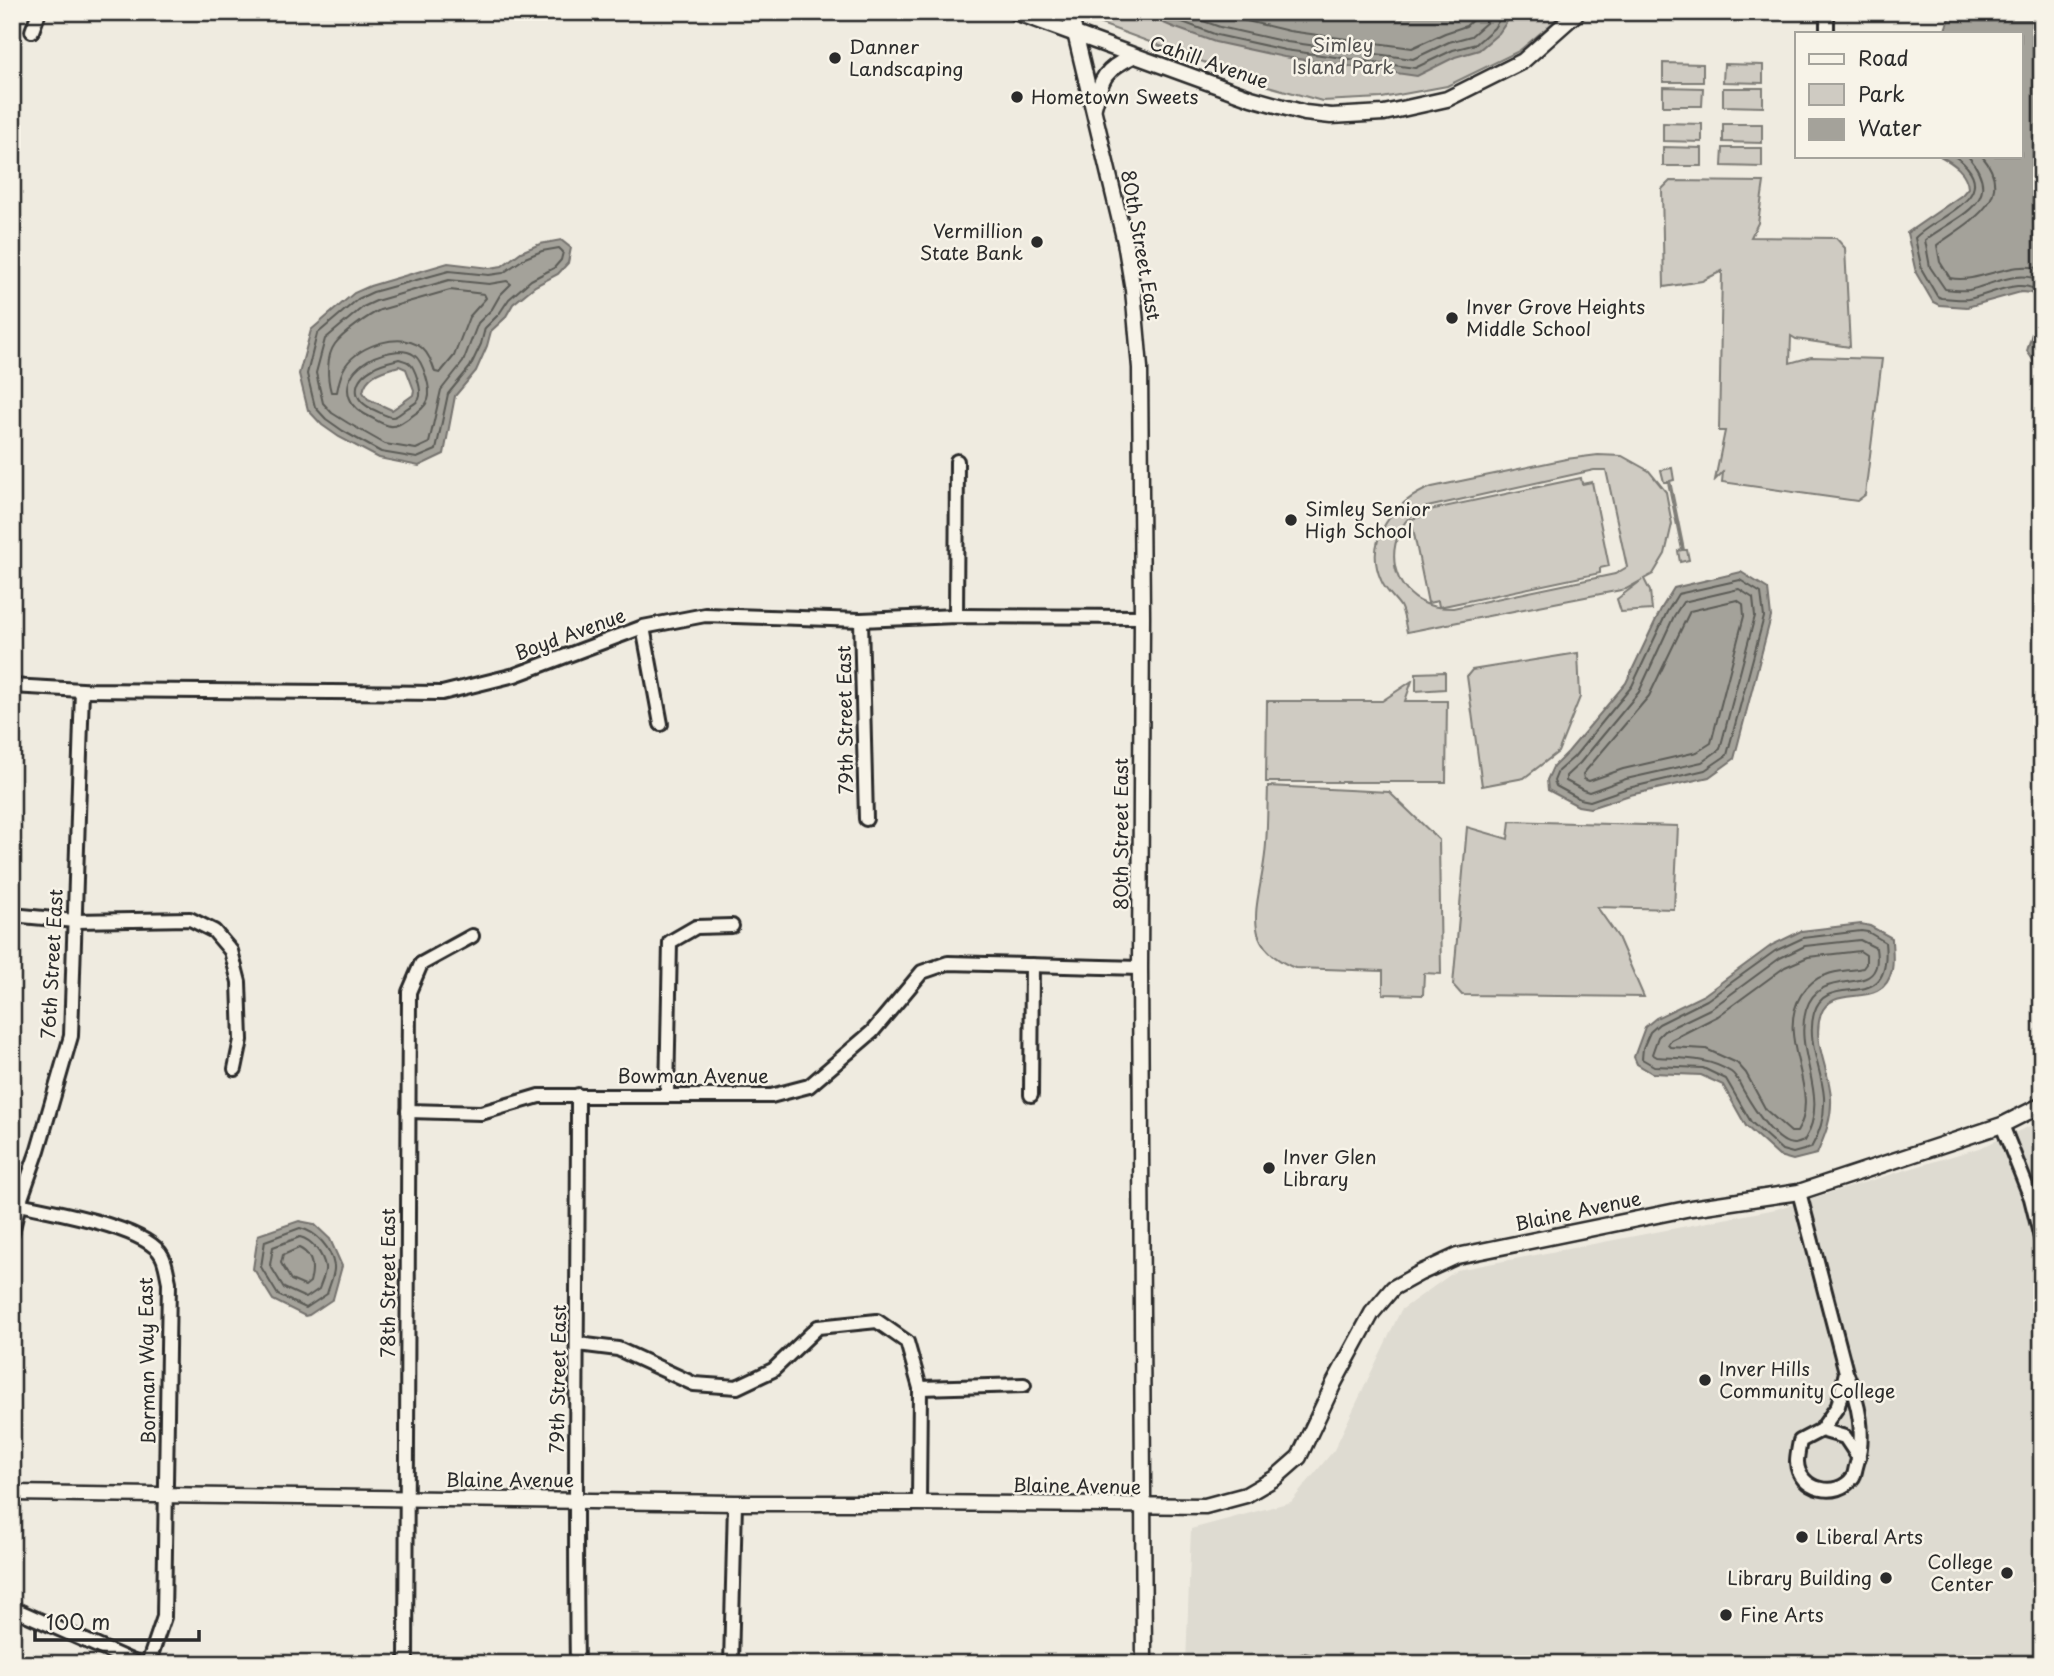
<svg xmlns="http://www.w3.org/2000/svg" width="2054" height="1676" font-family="'Playpen Sans',sans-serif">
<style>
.built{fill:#dedbd1}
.green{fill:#cfcbc2;stroke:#7d7b76;stroke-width:2;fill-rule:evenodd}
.water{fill:#a4a29a;stroke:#74726e;stroke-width:2;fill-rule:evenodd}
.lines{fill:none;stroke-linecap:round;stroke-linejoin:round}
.shore{stroke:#5b5b57;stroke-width:2}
.minor-casing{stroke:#2b2b2b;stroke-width:18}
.tertiary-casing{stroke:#2b2b2b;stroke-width:19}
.minor{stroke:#f7f3e8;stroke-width:12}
.tertiary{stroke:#f7f3e8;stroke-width:14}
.poi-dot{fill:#2b2b2b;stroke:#f7f3e8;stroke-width:2.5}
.labels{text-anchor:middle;stroke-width:5;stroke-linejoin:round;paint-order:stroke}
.park-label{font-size:19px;fill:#545351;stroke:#f7f3e8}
.poi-label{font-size:19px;fill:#2b2b2b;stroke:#f7f3e8;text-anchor:start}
.street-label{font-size:19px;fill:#2b2b2b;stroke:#f7f3e8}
</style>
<rect width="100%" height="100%" fill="#efebe0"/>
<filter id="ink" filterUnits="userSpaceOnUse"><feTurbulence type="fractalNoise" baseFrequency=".0143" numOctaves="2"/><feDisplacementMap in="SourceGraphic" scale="14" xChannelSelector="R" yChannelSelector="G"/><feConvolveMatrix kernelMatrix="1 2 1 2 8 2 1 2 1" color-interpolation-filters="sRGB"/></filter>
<g filter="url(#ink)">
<!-- built -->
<polygon class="built" points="2042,1121 2042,1664 1186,1664 1191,1529 1291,1502 1334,1450 1401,1310 1457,1270 1776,1209 1979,1148"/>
<!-- green -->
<g class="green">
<polygon points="1083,12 1552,12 1556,20 1519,51 1447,86 1382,98 1322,101 1268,86 1085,18"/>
<polygon points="1663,63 1703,64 1703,82 1663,82"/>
<polygon points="1724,64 1763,65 1763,83 1723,82"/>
<polygon points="1663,87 1703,88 1702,106 1663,106"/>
<polygon points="1723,88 1763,88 1763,107 1723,106"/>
<polygon points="1663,123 1702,124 1702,142 1663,141"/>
<polygon points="1723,124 1762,124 1762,143 1723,142"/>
<polygon points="1663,147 1702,148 1702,166 1663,166"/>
<polygon points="1723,148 1762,148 1762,167 1722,166"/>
<polygon points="1670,181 1764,182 1758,223 1751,237 1836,238 1845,248 1850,347 1796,339 1791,336 1790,363 1811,357 1882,359 1865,495 1857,501 1722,482 1723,472 1715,480 1725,431 1719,431 1722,271 1702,281 1664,287 1662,189"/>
<path d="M1598 455 1622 456 1649 471 1666 492 1672 524 1665 554 1653 574 1644 579 1650 591 1652 610 1621 612 1617 599 1642 580 1626 589 1407 632C1405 624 1404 613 1400 606 1394 597 1385 591 1381 580 1363 539 1395 500 1432 487L1566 459ZM1594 470H1606L1627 567 1615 574 1453 608C1444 608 1435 608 1426 604 1392 590 1385 549 1406 521 1410 516 1418 512 1423 508Z"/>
<polygon points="1672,468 1674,480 1670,481 1684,550 1687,550 1689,560 1680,562 1678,551 1682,550 1668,482 1664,482 1661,470"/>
<polygon points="1581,478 1582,484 1592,482 1609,566 1600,568 1600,573 1439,607 1438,601 1428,603 1411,519 1420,517 1420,512"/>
<polygon points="1578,653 1580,697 1558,752 1524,778 1482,786 1467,676 1472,670"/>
<polygon points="1445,672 1445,689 1416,691 1416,673"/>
<polygon points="1412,681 1405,701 1447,701 1446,782 1266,782 1267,701 1382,701"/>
<path d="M1268 786 1389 792 1439 840 1441 974 1424 973 1423 995 1383 994V971L1295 968C1239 945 1258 907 1264 862 1268 837 1267 811 1268 786Z"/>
<polygon points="1510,821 1678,826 1674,909 1597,907 1618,937 1644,997 1462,995 1453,985 1467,827 1508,839"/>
</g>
<!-- water -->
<g class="water">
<polygon points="1138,12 1506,12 1510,17 1499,33 1479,50 1455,57 1417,76 1284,57 1215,42 1173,27"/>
<path d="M1951 12H2042V373L2027 351 2039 309 2038 300 2031 293 2021 292 1967 307 1939 305 1933 302 1916 273 1907 233 1962 195 1968 188C1967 172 1953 163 1940 156H2021V33H1944Z"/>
<path d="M561 240 571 248 568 263 558 274 535 286 513 304 505 318 491 331 487 346 476 371 455 396 444 454 419 466 379 458 339 437 322 425 308 410 299 374 311 330 354 293 370 286 448 263 490 268 502 266 521 252 540 244ZM399 366 406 369 414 390 413 395 392 410 368 399 363 392C366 374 383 371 399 366Z"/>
<polygon points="1741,572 1768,589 1771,617 1734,759 1709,777 1630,795 1590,808 1578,806 1548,790 1547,780 1553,767 1568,752 1626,683 1661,609 1674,588"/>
<path d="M1861 924 1870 926 1892 938C1892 948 1894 960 1892 970 1883 1012 1832 982 1821 1014 1811 1041 1830 1070 1831 1098 1832 1119 1825 1135 1817 1154L1793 1160 1779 1156 1746 1126 1723 1085 1701 1075 1652 1073 1637 1064 1634 1057 1645 1027 1656 1018 1704 995 1772 945 1801 931Z"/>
<polygon points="299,1221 314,1224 330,1239 342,1266 333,1299 309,1315 305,1316 273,1300 255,1271 253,1269 258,1235"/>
<polygon points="1304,1653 1314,1655 1338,1664 1294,1664 1299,1655"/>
</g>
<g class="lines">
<!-- shore -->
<g class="shore">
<polyline points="1156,12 1217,35 1285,50 1415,68 1453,50 1476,44 1494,28 1501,17 1502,12"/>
<polyline points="1178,12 1220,27 1287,42 1413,59 1449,42 1471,36 1487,22 1493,12"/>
<polyline points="1209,12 1289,31 1412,48 1445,33 1466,26 1481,12"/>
<path d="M1954 156C1959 159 1963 162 1967 167 1995 200 1933 218 1915 238L1922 270 1937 296 1941 298C1950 298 1960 300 1968 299 1992 295 2022 275 2042 294"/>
<path d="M1968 156C2007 202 1958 215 1925 240L1930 267 1945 289C1953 290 1961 291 1969 290 1991 285 2020 268 2042 282"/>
<path d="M1982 156C2018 199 1967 223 1937 245L1940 262 1950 278C1981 284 2010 259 2042 269"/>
<polygon points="559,248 563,252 561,260 554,268 531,280 509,299 499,314 485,328 481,344 470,367 448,394 436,450 417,458 381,452 343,431 326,419 315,407 307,374 317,334 358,299 373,292 449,271 489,275 503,273 525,258 542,251"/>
<polygon points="449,280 489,284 507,281 511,284 500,295 492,309 478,323 463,362 441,390 429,443 416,449 385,444 348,423 332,413 323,403 316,373 325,339 363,307 376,301"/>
<path d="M450 290 484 294 486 298 469 317 454 356 440 373 435 372C432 363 429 354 422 348 401 331 360 345 346 365 340 374 339 382 337 392H331C327 378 326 356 335 344 343 333 368 316 380 310Z"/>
<path d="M399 351C404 351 410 352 414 355 423 361 432 390 428 400 425 408 416 413 409 418 403 422 397 427 390 426 383 425 376 420 370 417 341 403 341 377 368 360 377 355 389 352 399 351Z"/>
<path d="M399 359C402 360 407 361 409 363 415 367 423 392 419 399 417 403 410 406 406 409 402 412 397 417 392 417 386 417 378 411 372 409 350 398 353 379 373 368 380 363 391 361 399 359Z"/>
<polygon points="1740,580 1761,593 1764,617 1727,755 1705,770 1628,788 1590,801 1580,799 1556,786 1554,781 1558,771 1574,757 1632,686 1667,612 1678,594"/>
<polygon points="1739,589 1753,598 1755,616 1720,749 1702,762 1626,779 1589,792 1583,790 1566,781 1566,776 1580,763 1639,692 1674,616 1683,602"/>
<polygon points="1737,600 1743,604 1744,616 1711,743 1697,752 1623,769 1589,781 1584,779 1583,774 1649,696 1690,611"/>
<path d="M1861 931 1868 932 1885 942C1893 1020 1827 967 1814 1013 1806 1042 1822 1069 1824 1097 1825 1116 1820 1133 1811 1148L1793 1153 1782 1150 1751 1122 1726 1079 1703 1068 1654 1066 1642 1059 1643 1048 1650 1032 1659 1024 1707 1000 1775 951 1803 938Z"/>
<path d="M1860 940 1876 948C1877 955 1878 963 1875 969 1866 992 1818 969 1806 1010 1793 1055 1832 1096 1804 1141 1801 1142 1797 1144 1794 1144 1775 1144 1751 1104 1743 1090 1739 1083 1737 1076 1731 1072 1708 1057 1683 1059 1657 1057L1652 1054 1658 1037 1664 1031 1712 1008 1780 958 1805 946Z"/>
<path d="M1860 951 1866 955V964L1863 968C1851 971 1837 970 1826 975 1815 978 1807 986 1801 995 1774 1039 1823 1090 1797 1132H1791L1766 1110 1746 1073 1737 1063 1706 1049 1670 1047 1668 1045 1671 1040 1718 1016 1785 967 1808 957Z"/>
<path d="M300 1228C317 1232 331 1248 334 1266 335 1274 329 1286 327 1294L306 1308 278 1295 261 1267 265 1241Z"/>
<path d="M300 1237C312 1240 323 1254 325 1267 326 1273 321 1283 319 1289L306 1298 284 1288 270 1265 273 1247Z"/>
<path d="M299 1248C313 1255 314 1268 310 1282L305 1286 291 1280 281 1263 283 1255Z"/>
</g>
<!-- minor casing -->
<g class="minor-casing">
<g id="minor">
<polyline points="1827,12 1827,32"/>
<polyline points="32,31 39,12"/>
<polyline points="956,616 957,461"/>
<polyline points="861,620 866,819"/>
<polyline points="643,627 661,724"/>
<polyline points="12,686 82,690 442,693 515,675 643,627 705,615 861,620 956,616 1142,617"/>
<polyline points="12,915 75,921 190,919 214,931 231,951 239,982 241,1040 235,1069"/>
<polyline points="1031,1095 1032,965"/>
<polyline points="667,1096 670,942 696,927 732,926"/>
<polyline points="408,1111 481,1113 539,1096 771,1096 809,1086 872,1032 922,972 948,963 1140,968"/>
<polyline points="2002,1125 2031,1198 2042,1242"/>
<path d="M1799 1192 1846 1372C1859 1403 1866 1434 1856 1467 1855 1470 1855 1474 1853 1477 1837 1500 1798 1490 1797 1462 1797 1455 1799 1447 1800 1441L1821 1430 1838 1406 1846 1372"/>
<path d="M19 1204C50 1211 148 1227 162 1256 166 1263 167 1274 169 1282L164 1617 148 1664"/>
<polyline points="12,1233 19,1204 38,1150 71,1036 82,690"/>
<polyline points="578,1344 618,1349 694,1384 737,1387 773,1370 818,1327 877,1321 907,1342 920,1388 919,1503"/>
<polyline points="920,1388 1024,1385"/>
<polyline points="1821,1430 1845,1437 1859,1458"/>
<polyline points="12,1608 138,1664"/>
<polyline points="406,1664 409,992 421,964 472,936"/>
<path d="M577 1664C574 1474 578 1284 578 1095"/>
<polyline points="731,1664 735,1503"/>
</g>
</g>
<!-- tertiary casing -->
<g class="tertiary-casing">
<g id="tertiary">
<polyline points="1015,12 1251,98 1305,113 1331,116 1384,113 1447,99 1523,61 1578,12"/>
<polyline points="1070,12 1125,242 1133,290 1140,368 1142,617 1140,968 1144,1664"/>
<path d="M1094 107C1102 77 1104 70 1133 56"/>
<polyline points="12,1493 735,1503 919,1503 1205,1506 1246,1495 1275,1478 1299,1457 1334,1383 1372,1313 1393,1288 1420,1273 1457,1256 1691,1208 1799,1192 2002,1125 2042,1105"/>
</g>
</g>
<!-- minor -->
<use href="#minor" class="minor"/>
<!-- tertiary -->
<use href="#tertiary" class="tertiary"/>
</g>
</g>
<!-- markers -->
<g class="poi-dot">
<circle cx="835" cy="58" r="7"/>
<circle cx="1017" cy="97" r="7"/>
<circle cx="1037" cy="242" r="7"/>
<circle cx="1452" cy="318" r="7"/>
<circle cx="1291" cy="520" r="7"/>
<circle cx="1269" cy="1168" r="7"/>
<circle cx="1705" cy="1380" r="7"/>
<circle cx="1802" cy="1537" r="7"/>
<circle cx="2007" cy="1573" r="7"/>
<circle cx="1886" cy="1578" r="7"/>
<circle cx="1726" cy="1615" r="7"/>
</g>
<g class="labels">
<!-- park labels -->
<g class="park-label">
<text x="1343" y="52">Simley<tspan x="1343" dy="22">Island Park</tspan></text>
</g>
<!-- poi labels -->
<g class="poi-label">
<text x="849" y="54">Danner<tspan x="849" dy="22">Landscaping</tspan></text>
<text x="1031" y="104">Hometown Sweets</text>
<text x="1023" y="238" text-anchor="end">Vermillion<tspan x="1023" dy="22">State Bank</tspan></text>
<text x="1466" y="314">Inver Grove Heights<tspan x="1466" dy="22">Middle School</tspan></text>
<text x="1305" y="516">Simley Senior<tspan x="1305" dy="22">High School</tspan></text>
<text x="1283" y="1164">Inver Glen<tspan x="1283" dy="22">Library</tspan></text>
<text x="1719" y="1376">Inver Hills<tspan x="1719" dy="22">Community College</tspan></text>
<text x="1816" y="1544">Liberal Arts</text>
<text x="1993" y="1569" text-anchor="end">College<tspan x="1993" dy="22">Center</tspan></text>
<text x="1872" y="1585" text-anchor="end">Library Building</text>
<text x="1740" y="1622">Fine Arts</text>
</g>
<!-- street labels -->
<g class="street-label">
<text transform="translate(1209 62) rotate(19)" y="7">Cahill Avenue</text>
<text transform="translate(1141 245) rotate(80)" y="7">80th Street East</text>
<text transform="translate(570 634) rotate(-20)" y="7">Boyd Avenue</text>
<text transform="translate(845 720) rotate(-91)" y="7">79th Street East</text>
<text transform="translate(1121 834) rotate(-90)" y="7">80th Street East</text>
<text transform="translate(52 964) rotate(-87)" y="7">76th Street East</text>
<text x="693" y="1083">Bowman Avenue</text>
<text transform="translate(1578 1211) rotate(-12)" y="7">Blaine Avenue</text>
<text transform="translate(388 1283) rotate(-90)" y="7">78th Street East</text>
<text transform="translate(147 1361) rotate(-91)" y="7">Borman Way East</text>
<text transform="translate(558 1379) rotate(-89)" y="7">79th Street East</text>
<text x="510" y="1487">Blaine Avenue</text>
<text transform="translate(1077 1486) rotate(1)" y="7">Blaine Avenue</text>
</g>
</g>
<!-- margin -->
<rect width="2054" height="1676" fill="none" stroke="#f7f3e8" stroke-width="42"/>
<rect x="21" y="21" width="2012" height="1634" fill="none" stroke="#2b2b2b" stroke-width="2.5" filter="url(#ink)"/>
<!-- legend -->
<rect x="1795" y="32" width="228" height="126" fill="#f7f3e8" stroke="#a5a39c" stroke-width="2"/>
<rect x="1809" y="54" width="35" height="10" fill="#f7f3e8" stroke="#a5a39c" stroke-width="2"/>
<text x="1858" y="66" font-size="21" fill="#2b2b2b">Road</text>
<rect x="1809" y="84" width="35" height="21" fill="#cfcbc2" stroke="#a5a39c" stroke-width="2"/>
<text x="1858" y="102" font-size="21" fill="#2b2b2b">Park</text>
<rect x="1809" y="119" width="35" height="21" fill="#a4a29a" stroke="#a5a39c" stroke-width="2"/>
<text x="1858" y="136" font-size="21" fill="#2b2b2b">Water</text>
<!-- scale -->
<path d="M35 1630v10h164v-10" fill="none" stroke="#2b2b2b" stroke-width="3.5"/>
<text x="46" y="1630" font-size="21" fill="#2b2b2b" stroke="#f7f3e8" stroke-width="5" paint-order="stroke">100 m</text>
</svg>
